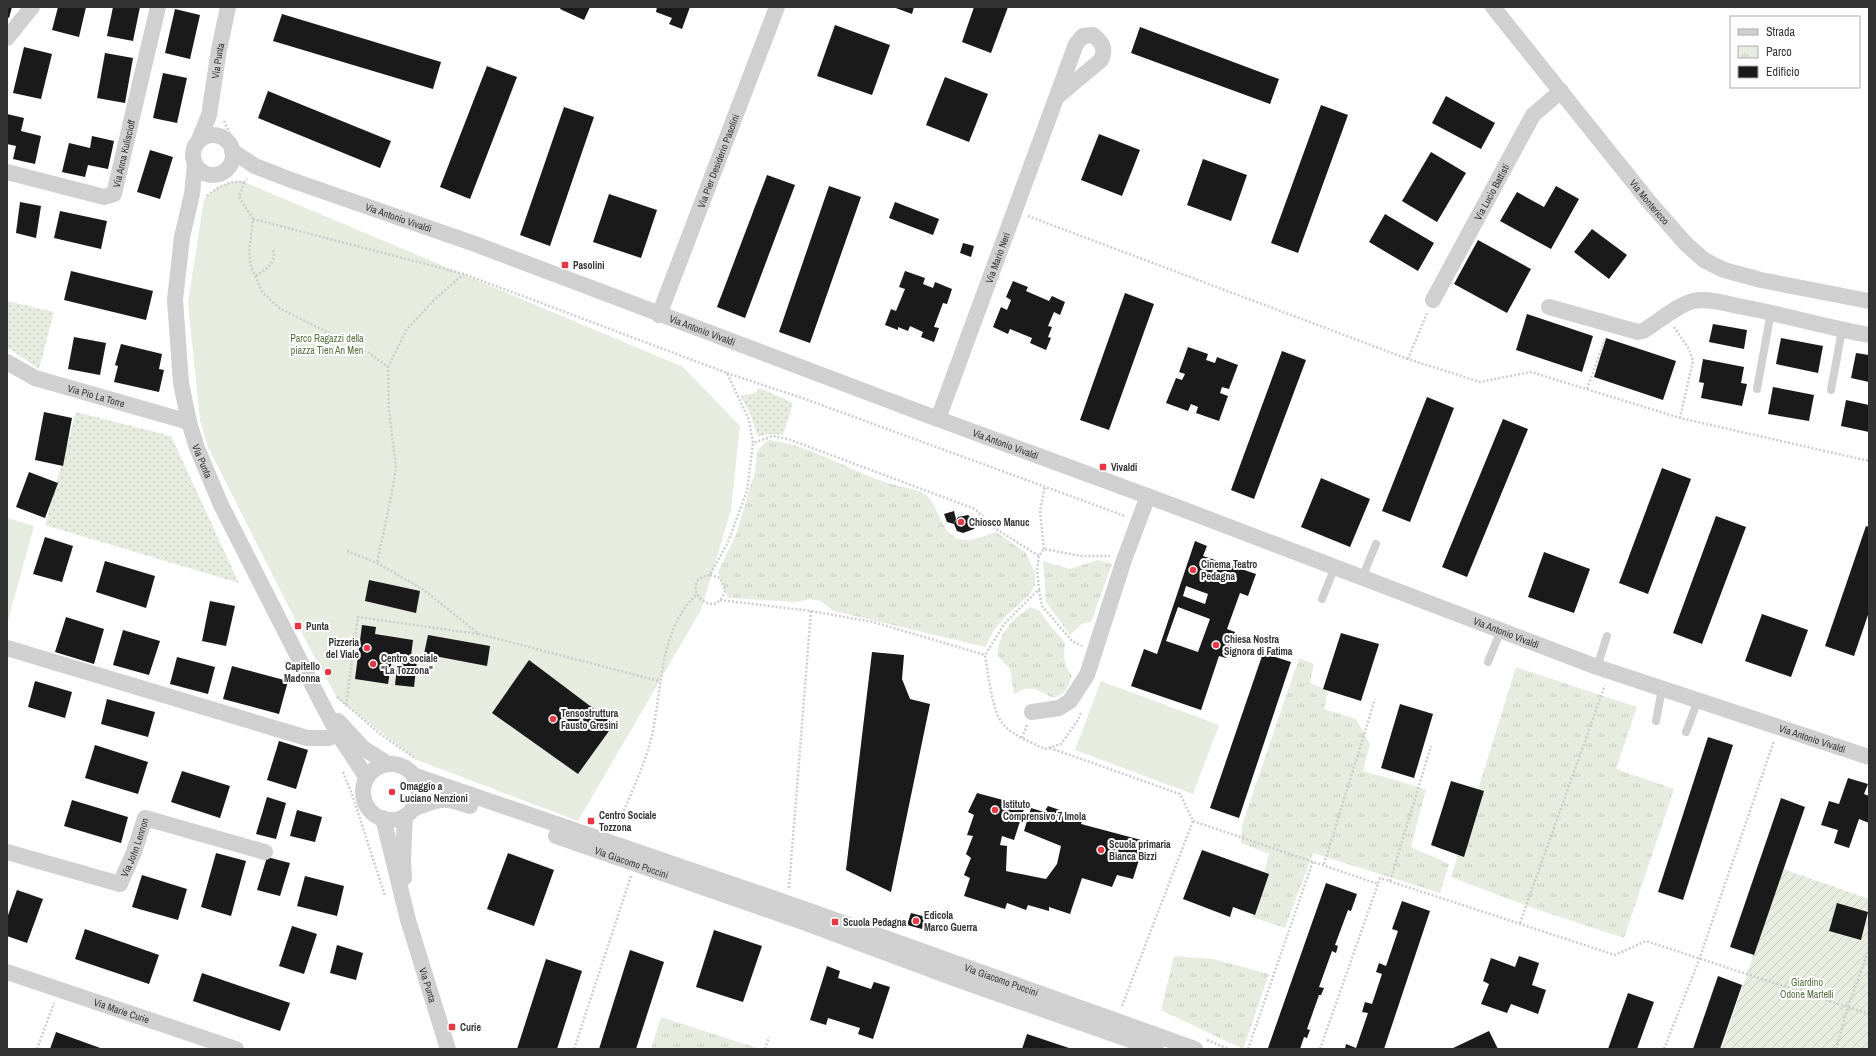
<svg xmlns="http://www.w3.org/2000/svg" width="1876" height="1056" font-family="'Archivo Narrow',sans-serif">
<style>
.grass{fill:url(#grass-dots)}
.park{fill:url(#park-tufts)}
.garden{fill:url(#garden-furrows)}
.pitch{fill:#e6ecdf}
.building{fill:#1a1a1a;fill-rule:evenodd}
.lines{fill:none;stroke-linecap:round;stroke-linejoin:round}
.path{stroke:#cdcdcd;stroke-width:2.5;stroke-dasharray:2 2;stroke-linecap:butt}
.lane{stroke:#d0d0d0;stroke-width:8}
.street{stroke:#d0d0d0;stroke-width:16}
.poi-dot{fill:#e63946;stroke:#fff;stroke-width:1.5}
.labels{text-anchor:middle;stroke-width:4;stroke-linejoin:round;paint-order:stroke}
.street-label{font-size:10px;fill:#333;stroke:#fff}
.poi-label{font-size:10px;font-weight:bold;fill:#333;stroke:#fff;text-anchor:start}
.park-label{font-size:10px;fill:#56703f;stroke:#fff}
</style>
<defs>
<pattern id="grass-dots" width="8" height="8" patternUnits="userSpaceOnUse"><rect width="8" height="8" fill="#e6ecdf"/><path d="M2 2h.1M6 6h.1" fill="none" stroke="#c6cbc0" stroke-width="1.8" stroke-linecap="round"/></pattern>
<pattern id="park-tufts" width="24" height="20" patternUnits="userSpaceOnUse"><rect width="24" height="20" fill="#e6ecdf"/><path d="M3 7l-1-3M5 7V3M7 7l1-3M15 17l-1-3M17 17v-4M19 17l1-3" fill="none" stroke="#c6cbc0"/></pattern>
<pattern id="garden-furrows" width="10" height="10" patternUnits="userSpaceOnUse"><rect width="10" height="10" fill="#e6ecdf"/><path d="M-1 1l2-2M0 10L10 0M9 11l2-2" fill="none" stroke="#c6cbc0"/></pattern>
</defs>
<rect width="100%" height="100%" fill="#fff"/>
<!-- grass -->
<g class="grass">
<polygon points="7,301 54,312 39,369 7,347"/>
<polygon points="760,388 793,403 783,435 767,434 758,437 750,413 740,395 754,394"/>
<polygon points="76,412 171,436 239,583 45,525"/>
</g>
<!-- park -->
<g class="park">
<path d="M768 440C808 444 844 468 882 481 895 486 911 487 923 493 941 504 939 537 963 540 973 541 987 535 996 532L1026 553 1035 573V585L1029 595 1006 616 994 630 985 647 834 611 820 601 810 599 796 602 728 598 718 572 736 535 755 471 757 451Z"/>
<polygon points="1098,560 1112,564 1091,622 1083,623 1070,635 1046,602 1043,561 1070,569"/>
<path d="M1030 607 1040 611 1045 619 1065 643C1063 657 1064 665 1072 676 1068 687 1066 694 1054 698 1036 691 1034 683 1014 694L1010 669 998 656C996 635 1014 618 1030 607Z"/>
<polygon points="1299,658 1314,664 1310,683 1328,690 1324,709 1356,719 1370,744 1363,771 1426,789 1411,847 1449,864 1440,893 1313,853 1285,928 1252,917 1269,854 1241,843 1242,825"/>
<polygon points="1516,667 1637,707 1616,769 1674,789 1624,938 1527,906 1451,877"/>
<polygon points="1174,956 1213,959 1269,974 1243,1049 1161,1010"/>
<polygon points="661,1017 760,1049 651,1049"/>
</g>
<!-- garden -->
<polygon class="garden" points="1783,869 1869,899 1869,1049 1721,1049"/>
<!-- pitch -->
<g class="pitch">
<polygon points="235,181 244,182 683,367 740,426 731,510 701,610 578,821 417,760 337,698 305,639 207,445 200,420 188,303 204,199 216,188"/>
<polygon points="7,518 34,526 7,624"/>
<polygon points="1101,681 1219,725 1193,794 1075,750"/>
</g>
<!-- building -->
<g class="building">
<polygon points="7,7 12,7 9,18 7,17"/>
<polygon points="58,7 86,7 79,37 52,30"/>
<polygon points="113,7 140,7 133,41 107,36"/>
<polygon points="561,7 590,7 584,20 560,9"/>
<polygon points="657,7 690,7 682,29 669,24 672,18 656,12"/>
<polygon points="893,7 914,7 912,14"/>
<polygon points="974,7 1008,7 991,53 962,42"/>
<polygon points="175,9 200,15 190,59 165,53"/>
<polygon points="282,14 441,62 433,89 273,41"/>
<polygon points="835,25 890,45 872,95 817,76"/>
<polygon points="1140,27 1279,79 1270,104 1131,53"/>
<polygon points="24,47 52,54 41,99 13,93"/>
<polygon points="105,53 133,58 125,103 97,98"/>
<polygon points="487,66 517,77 470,199 440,187"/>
<polygon points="163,73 187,78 177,123 153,118"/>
<polygon points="945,77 988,94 969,142 926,125"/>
<polygon points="268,91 391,141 380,168 258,118"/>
<polygon points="1446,96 1495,123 1481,149 1432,123"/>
<polygon points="1321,105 1348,115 1298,253 1271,243"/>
<polygon points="564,107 594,117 550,246 520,235"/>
<polygon points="7,114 24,118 21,131 41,136 35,164 13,159 16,146 7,144"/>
<polygon points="1099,134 1140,150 1122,196 1081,180"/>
<polygon points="92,136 114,141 108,169 88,165 85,177 62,172 69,143 90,148"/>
<polygon points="150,150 173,157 160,199 137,192"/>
<polygon points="1431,152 1466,173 1437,222 1402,201"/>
<polygon points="1203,159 1247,175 1231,221 1187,205"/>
<polygon points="767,175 795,185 745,318 717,307"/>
<polygon points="829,186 861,197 810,343 779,332"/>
<polygon points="1556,186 1579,199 1551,249 1500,221 1517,192 1544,207"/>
<polygon points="609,194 657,210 641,258 593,242"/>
<polygon points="20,202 41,206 36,238 16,233"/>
<polygon points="895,202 939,219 933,235 889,218"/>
<polygon points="60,211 107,221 101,249 54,238"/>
<polygon points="1385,214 1434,243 1418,271 1369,242"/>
<polygon points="1592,229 1627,255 1609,279 1574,252"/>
<polygon points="1478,240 1531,269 1507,313 1454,284"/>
<polygon points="963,243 974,246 971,257 960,253"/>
<polygon points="71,271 153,291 146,320 64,300"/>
<polygon points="905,271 925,278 923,284 933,288 935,282 952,289 947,304 943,303 934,327 939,328 934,342 921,337 923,332 910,326 908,331 898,327 898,330 885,325 891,309 896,311 905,289 899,287"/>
<polygon points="1013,281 1028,287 1026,291 1049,301 1052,296 1065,302 1060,315 1054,312 1048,326 1052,327 1048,337 1051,338 1046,350 1030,343 1032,338 1010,329 1008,334 993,327 1001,307 1007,310 1011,300 1006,297"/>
<polygon points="1125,293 1154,304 1109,430 1080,420"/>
<polygon points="1527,314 1593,336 1582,372 1516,350"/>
<polygon points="1713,324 1747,330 1744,349 1709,342"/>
<polygon points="74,337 106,343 100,375 68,369"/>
<polygon points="1606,338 1676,361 1663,400 1594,377"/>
<polygon points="1781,338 1823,346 1818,373 1776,364"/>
<polygon points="121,344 162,354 159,369 164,370 159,392 114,382 118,366 115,365"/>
<polygon points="1188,347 1208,354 1206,360 1215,363 1217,357 1238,365 1229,389 1222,387 1220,393 1228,396 1219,421 1196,413 1198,407 1191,404 1188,411 1166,403 1176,378 1182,380 1185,374 1179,372"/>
<polygon points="1282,351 1306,360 1254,499 1231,490"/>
<polygon points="1856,353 1869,355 1869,382 1851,378"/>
<polygon points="1703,359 1744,367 1741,383 1747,384 1742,406 1701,398 1704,383 1699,382"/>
<polygon points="1773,387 1814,395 1809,421 1768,414"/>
<polygon points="1427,397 1454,408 1410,522 1382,511"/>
<polygon points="1846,400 1869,405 1869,432 1841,426"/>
<polygon points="44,412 72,418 63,466 35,460"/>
<polygon points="1503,419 1528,429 1467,577 1442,567"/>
<polygon points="1662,468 1691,479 1648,594 1619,583"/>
<polygon points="29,472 58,483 45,518 16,507"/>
<polygon points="1321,478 1370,499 1350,547 1301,527"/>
<polygon points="954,511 956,519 954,524 958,517 968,515 977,523 974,529 963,533 957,531 954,524 947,522 944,514"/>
<polygon points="1716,516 1746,527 1702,644 1673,633"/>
<polygon points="1866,526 1869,527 1869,612 1854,656 1825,646"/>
<polygon points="45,537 73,546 62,582 33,574"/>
<path d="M1195 541 1207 546 1203 556 1256 574 1248 596 1240 593 1227 629 1235 632 1226 658 1219 656 1201 710 1131 686 1144 649 1157 654ZM1186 586 1208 594 1205 604 1183 596ZM1178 607 1210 619 1198 652 1166 641Z"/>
<polygon points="1544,552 1590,569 1574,613 1528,597"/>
<polygon points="105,561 155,576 146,608 96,592"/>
<polygon points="369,580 420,591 416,613 365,601"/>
<polygon points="210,601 235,606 226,646 202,641"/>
<polygon points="1762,614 1808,630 1791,677 1745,661"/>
<polygon points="66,617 104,629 94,664 55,652"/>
<polygon points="362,625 376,627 375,634 413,640 411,656 393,653 388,684 355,679"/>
<polygon points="123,630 160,641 149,675 113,665"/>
<polygon points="1341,633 1379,644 1361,701 1323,689"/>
<polygon points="428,635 490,646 487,666 424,654"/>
<polygon points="872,652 904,655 902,679 910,699 930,704 891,892 846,870"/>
<polygon points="1263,653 1291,662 1239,818 1210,808"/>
<polygon points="177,657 215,667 208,694 170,684"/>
<polygon points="398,658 417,660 414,687 395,685"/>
<polygon points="529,660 614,724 578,774 492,713"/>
<polygon points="232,666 288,681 279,714 223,699"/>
<polygon points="35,681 72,692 65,718 28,707"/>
<polygon points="107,699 155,712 148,737 101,724"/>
<polygon points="1400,704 1433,714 1414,778 1381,768"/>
<polygon points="1708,737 1733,745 1683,900 1658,892"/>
<polygon points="279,741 308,750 296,789 267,780"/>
<polygon points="95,745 148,762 138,794 85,778"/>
<polygon points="182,771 230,786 220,818 171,802"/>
<polygon points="1848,778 1868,784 1864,794 1869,796 1869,823 1859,819 1849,848 1834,843 1838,830 1821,825 1829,801 1839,804"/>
<polygon points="1451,781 1484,791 1464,857 1431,845"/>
<polygon points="977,793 1025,806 1014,840 1002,836 1000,845 1007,846 1006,871 1046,879 1057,864 1061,846 1024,831 1031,808 1044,812 1048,806 1083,818 1081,824 1145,841 1133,879 1117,875 1112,887 1082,878 1070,914 1049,907 1049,911 1028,905 1026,910 1007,903 1005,909 964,896 970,878 964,875 971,858 966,854 973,836 967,835 974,815 968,812"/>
<polygon points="267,797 286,803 276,839 256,834"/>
<polygon points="1781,798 1805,807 1754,955 1730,947"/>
<polygon points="72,800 128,817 121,843 64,826"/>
<polygon points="297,810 322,817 315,842 290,836"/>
<polygon points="1202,850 1269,874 1255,915 1233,907 1230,917 1183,899"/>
<polygon points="216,853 246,861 231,916 201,907"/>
<polygon points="508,853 554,870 534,926 487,909"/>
<polygon points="267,857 290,863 280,896 257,890"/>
<polygon points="142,875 187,889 178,920 132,907"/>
<polygon points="305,876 344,886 337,916 297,906"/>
<polygon points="1326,883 1357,894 1351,911 1348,910 1335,945 1338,946 1336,953 1332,951 1319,987 1324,988 1321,995 1319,995 1307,1029 1310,1030 1307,1038 1304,1037 1300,1049 1270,1049 1268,1048"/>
<polygon points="17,890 43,899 27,943 7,936 7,918"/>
<polygon points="1402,901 1430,911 1384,1049 1345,1049 1346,1044 1356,1048 1368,1013 1362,1012 1365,1002 1372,1004 1382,974 1376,972 1379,963 1386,966 1398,931 1392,929"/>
<polygon points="1837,903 1868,912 1861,940 1829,931"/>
<polygon points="911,913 926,917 922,929 907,925"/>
<polygon points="292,926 317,934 304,974 279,966"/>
<polygon points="85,929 159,955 149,984 75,959"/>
<polygon points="714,930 762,946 743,1002 696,987"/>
<polygon points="337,945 363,953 356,980 330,973"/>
<polygon points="630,950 664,962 636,1049 599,1049"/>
<polygon points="1519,956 1539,963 1532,985 1546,990 1538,1014 1511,1004 1507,1013 1481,1004 1489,984 1483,981 1491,958 1515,967"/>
<polygon points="546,959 582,971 557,1049 517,1049"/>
<polygon points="827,966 840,971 838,978 871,989 874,982 890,987 873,1039 858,1034 860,1028 828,1018 826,1025 810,1020"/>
<polygon points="202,973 290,1003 280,1031 193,1001"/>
<polygon points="1718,976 1742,985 1720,1049 1693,1049"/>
<polygon points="1628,993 1654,1002 1637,1049 1608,1049"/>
<polygon points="1489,1031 1498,1049 1451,1049"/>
<polygon points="56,1032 103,1049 50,1049"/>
<polygon points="1027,1034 1072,1049 1022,1049"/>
</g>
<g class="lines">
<!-- path -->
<g class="path">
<polyline points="224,121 231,136"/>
<polyline points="244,182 239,197 253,219 249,253 251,267 263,293 279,308 369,353 388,367 389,411 396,467 392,492 377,563"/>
<path d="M207 196C218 187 230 180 244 182L247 179"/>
<polyline points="1028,216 1408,359"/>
<polyline points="253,219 464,274 727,373 749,420 753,443 773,436 788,439 975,509 993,527 1039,556 1044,549 1081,556 1110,556"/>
<path d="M256 276C266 269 277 264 273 249"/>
<polyline points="1427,313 1408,359 1480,382 1531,372 1680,418 1869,461"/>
<polyline points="1674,327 1689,349 1693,361 1680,418"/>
<polyline points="388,367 407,329 435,299 464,274"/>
<polyline points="727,373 805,399 1125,516"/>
<polyline points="1587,389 1605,339"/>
<polyline points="1044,549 1040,511 1045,486"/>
<polyline points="347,551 377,563 424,590 479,634 659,681"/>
<path d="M1039 556 1037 569 1039 589 1005 623 985 655C988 672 992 712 1003 724 1013 736 1031 742 1045 749L1061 744 1078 720 1081 712"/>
<path d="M710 575 720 578 725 590C715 627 674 580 710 575L728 542 747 491 753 443"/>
<polyline points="1039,590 1042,606 1072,641 1082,646"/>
<polyline points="720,600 811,611 873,622 985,655"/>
<polyline points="337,697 379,733 416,759"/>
<polyline points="346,705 358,617 478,634"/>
<polyline points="1022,738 1027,725"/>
<polyline points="1050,748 1180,794 1193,821 1378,884 1380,878 1615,955 1646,941 1869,1014"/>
<polyline points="343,772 352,794 385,896"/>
<path d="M616 829C627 803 639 777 648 750 664 699 655 635 696 595"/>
<polyline points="1324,864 1375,699"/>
<polyline points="1390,881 1431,746"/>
<polyline points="789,888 811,611"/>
<polyline points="1520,923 1605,685"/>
<polyline points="1122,1006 1193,821"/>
<polyline points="1207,1040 1229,1049"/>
<polyline points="37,1049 54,1003"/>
<polyline points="574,1049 631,876"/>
<polyline points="765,1049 769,1037"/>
<polyline points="1248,1049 1313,861"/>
<polyline points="1320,1049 1378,884"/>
<polyline points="1664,1049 1699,960 1774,741"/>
<polyline points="1836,1049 1848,1007 1869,949"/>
</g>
<!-- lane -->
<g class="lane">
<polyline points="1757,389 1771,312"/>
<polyline points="1831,390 1842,330"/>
<polyline points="1362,578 1376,544"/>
<polyline points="1322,599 1335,567"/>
<polyline points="1488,662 1501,630"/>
<polyline points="1597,667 1607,636"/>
<polyline points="1656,721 1662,689"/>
<polyline points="1686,732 1698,700"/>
</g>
<!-- street -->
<g class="street">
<path id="s1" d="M1493 7 1650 203 1686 244 1704 260 1724 270 1761 280 1869 301"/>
<polyline points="7,38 32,7"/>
<circle cx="213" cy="155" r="20"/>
<path id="s2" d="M199 140 209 115 219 50 228 7"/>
<path id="s3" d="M232 151 255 166 291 180 475 244 922 413 1177 507 1597 667 1869 757"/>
<path id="s4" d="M195 164 192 194 182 237 175 300 181 383 189 422 197 448 221 505 322 704 338 734 367 778"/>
<path id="s5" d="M7 172 104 197 114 194 158 7"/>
<path id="s6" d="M1433 300 1533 115 1561 91"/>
<path d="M1549 307 1638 332 1643 331C1657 323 1677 305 1693 301 1707 298 1724 303 1738 306 1782 314 1825 327 1869 335"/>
<path id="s7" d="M659 315 777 7"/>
<path id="s8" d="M7 362 35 378 189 422"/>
<path id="s9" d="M938 419 1076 44 1083 36 1093 35C1103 43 1106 49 1101 60L1057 97"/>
<polyline points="7,648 307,738 329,738 338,734"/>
<polyline points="1032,712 1059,708 1070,701 1087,675 1124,560 1148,496"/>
<polyline points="338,721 363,748 388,764"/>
<circle cx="391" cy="792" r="28"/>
<path id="s10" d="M413 775 807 910 1195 1049"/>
<path d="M412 809C440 799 441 796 470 806"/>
<path id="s11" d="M383 818 408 920 448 1049"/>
<path id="s12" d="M556 836 803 922 959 980 1156 1049"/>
<path id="s13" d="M7 852 120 884 134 852 145 818 265 852"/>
<polyline points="404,878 403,861 405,816"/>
<path id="s14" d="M7 972 236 1049"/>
</g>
</g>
<!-- markers -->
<g class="poi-dot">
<rect x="561" y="261" width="8" height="8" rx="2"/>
<rect x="1099" y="463" width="8" height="8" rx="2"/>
<circle cx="961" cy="522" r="4"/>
<circle cx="1193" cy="570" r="4"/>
<rect x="294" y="622" width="8" height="8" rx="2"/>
<circle cx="1216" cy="645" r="4"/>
<circle cx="367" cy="648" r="4"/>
<circle cx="373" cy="664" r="4"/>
<circle cx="328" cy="672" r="4"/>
<circle cx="553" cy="719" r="4"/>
<circle cx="392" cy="792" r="4"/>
<circle cx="995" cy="810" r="4"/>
<rect x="587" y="817" width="8" height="8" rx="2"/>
<circle cx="1101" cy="850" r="4"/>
<circle cx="916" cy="921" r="4"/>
<rect x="831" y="918" width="8" height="8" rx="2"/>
<rect x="448" y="1023" width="8" height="8" rx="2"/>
</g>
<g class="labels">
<!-- street labels -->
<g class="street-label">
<text dy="4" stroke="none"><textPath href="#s2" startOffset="82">Via Punta</textPath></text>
<text dy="4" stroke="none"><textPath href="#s5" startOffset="152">Via Anna Kuliscioff</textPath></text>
<text dy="4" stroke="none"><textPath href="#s7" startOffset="165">Via Pier Desiderio Pasolini</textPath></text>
<text dy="4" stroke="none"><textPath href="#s6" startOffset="123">Via Lucio Battisti</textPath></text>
<text dy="4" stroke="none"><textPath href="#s1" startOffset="250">Via Montericco</textPath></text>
<text dy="4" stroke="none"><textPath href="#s3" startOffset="180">Via Antonio Vivaldi</textPath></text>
<text dy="4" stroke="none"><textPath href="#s9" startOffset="172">Via Mario Neri</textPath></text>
<text dy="4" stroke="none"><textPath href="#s3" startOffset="504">Via Antonio Vivaldi</textPath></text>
<text dy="4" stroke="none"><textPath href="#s8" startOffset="96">Via Pio La Torre</textPath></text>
<text dy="4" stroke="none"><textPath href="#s3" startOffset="828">Via Antonio Vivaldi</textPath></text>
<text dy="4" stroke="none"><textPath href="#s4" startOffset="302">Via Punta</textPath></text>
<text dy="4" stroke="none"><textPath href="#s3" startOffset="1363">Via Antonio Vivaldi</textPath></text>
<text dy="4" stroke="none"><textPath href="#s3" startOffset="1687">Via Antonio Vivaldi</textPath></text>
<text dy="4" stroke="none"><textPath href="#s13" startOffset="157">Via John Lennon</textPath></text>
<text dy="4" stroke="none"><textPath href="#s12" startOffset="80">Via Giacomo Puccini</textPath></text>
<text dy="4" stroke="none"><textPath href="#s10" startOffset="623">Via Giacomo Puccini</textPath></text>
<text dy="4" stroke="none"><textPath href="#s11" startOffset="173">Via Punta</textPath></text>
<text dy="4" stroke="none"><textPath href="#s14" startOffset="121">Via Marie Curie</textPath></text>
</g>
<!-- poi labels -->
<g class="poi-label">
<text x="573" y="269">Pasolini</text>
<text x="1111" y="471">Vivaldi</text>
<text x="969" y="526">Chiosco Manuc</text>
<text x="1201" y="568">Cinema Teatro<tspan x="1201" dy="12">Pedagna</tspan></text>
<text x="306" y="630">Punta</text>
<text x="1224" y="643">Chiesa Nostra<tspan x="1224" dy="12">Signora di Fatima</tspan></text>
<text x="359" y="646" text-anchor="end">Pizzeria<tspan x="359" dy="12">del Viale</tspan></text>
<text x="381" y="662">Centro sociale<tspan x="381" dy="12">"La Tozzona"</tspan></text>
<text x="320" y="670" text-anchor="end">Capitello<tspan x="320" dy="12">Madonna</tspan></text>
<text x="561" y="717">Tensostruttura<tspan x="561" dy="12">Fausto Gresini</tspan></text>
<text x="400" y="790">Omaggio a<tspan x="400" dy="12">Luciano Nenzioni</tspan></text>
<text x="1003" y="808">Istituto<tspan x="1003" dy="12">Comprensivo 7 Imola</tspan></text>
<text x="599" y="819">Centro Sociale<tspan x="599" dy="12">Tozzona</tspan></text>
<text x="1109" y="848">Scuola primaria<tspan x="1109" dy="12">Bianca Bizzi</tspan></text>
<text x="924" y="919">Edicola<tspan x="924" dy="12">Marco Guerra</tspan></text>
<text x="843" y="926">Scuola Pedagna</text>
<text x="460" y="1031">Curie</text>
</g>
<!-- park labels -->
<g class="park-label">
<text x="327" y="342">Parco Ragazzi della<tspan x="327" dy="12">piazza Tien An Men</tspan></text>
<text x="1807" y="986">Giardino<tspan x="1807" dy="12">Odone Martelli</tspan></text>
</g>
</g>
<!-- border -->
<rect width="1876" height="1056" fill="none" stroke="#333333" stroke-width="16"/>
<!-- legend -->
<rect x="1730" y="16" width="130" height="72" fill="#ffffff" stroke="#adadad"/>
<rect x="1738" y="29" width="20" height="6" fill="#d0d0d0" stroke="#adadad"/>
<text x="1766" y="36" font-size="12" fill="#333333">Strada</text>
<rect x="1738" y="46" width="20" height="12" fill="url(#park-tufts)" stroke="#adadad"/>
<text x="1766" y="56" font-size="12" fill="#333333">Parco</text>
<rect x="1738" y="66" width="20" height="12" fill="#1a1a1a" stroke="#adadad"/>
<text x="1766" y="76" font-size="12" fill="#333333">Edificio</text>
</svg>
